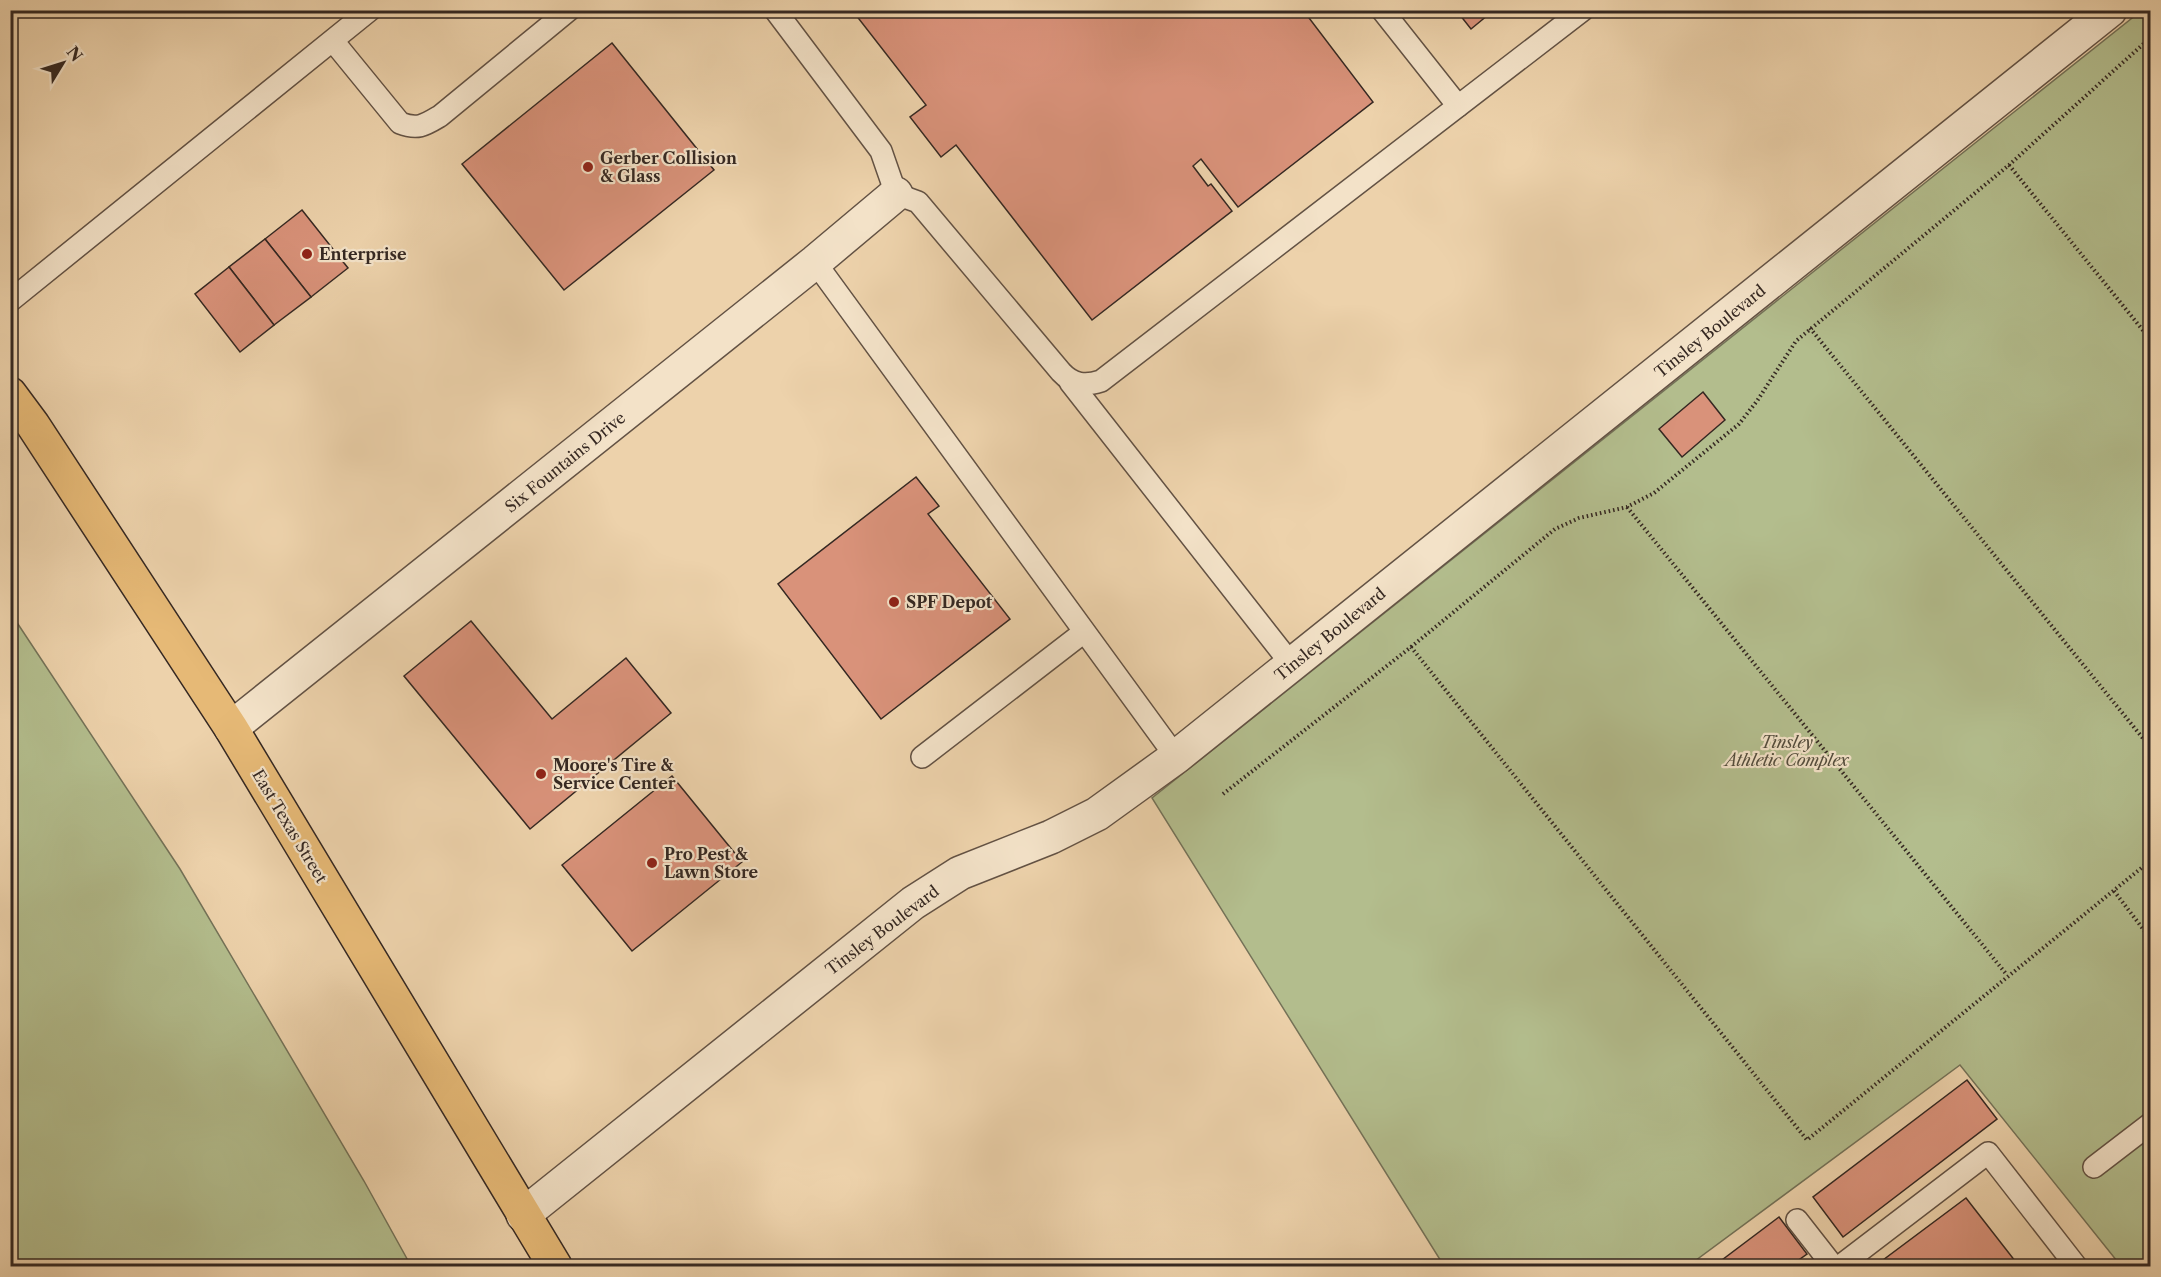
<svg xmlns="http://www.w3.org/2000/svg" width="2161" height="1277" font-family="'Libre Caslon Text',serif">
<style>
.green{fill:#b3bd8d;stroke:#747258;stroke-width:1.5}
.building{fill:#d9927a;stroke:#352822;stroke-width:1.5}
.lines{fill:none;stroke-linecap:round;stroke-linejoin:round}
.service-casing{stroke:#635244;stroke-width:24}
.minor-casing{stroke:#635244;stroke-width:36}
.primary-casing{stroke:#352822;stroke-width:36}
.path{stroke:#352822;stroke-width:4;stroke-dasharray:1.5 3;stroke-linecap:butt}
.service{stroke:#f3e2c8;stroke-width:21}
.minor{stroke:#f3e2c8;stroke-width:33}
.primary{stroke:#e6b976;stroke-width:33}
.poi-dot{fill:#8f2418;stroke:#f3e2c8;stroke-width:2}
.labels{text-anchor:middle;stroke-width:4.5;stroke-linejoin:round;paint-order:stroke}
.poi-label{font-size:16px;font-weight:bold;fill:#352822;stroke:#f3e2c8;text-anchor:start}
.street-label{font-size:16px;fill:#352822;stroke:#f3e2c8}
.park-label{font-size:16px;font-style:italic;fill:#544d3d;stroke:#f3e2c8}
</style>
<rect width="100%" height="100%" fill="#edd2ab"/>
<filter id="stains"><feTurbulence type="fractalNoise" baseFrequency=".00333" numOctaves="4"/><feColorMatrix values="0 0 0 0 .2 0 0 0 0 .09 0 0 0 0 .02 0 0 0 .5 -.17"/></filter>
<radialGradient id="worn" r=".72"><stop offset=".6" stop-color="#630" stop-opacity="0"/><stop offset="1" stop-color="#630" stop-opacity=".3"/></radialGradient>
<!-- green -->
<g class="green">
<polygon points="2141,11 2150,11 2150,1266 2121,1266 1960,1065 1688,1266 1444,1266 1152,798"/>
<polygon points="10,612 180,869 364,1181 411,1266 11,1266"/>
</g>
<!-- building -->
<g class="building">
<polygon points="852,10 1303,10 1373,102 1238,207 1201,159 1193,166 1208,186 1211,184 1232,211 1092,320 956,145 941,157 910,117 926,105"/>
<polygon points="1456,10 1494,10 1471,29"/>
<polygon points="612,43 714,170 564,290 462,164"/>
<polygon points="302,210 348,268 311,297 265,239"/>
<polygon points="265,239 311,297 274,325 229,267"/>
<polygon points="229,267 274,325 240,352 195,294"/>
<polygon points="1703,392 1725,420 1682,457 1659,429"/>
<polygon points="916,477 939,506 928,514 1010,619 881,719 778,584"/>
<polygon points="471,621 552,719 626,658 671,713 530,829 404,676"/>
<polygon points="672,776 742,862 632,951 562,865"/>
<polygon points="1967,1080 1997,1119 1843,1237 1813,1197"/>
<polygon points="1966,1198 2019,1266 1875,1266"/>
<polygon points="1779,1217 1807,1254 1790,1266 1714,1266"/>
</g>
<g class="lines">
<!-- service casing -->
<g class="service-casing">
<g id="service">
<path d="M775 10 881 151 896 194 918 202 1061 372C1073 385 1085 386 1101 381L1583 10"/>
<polyline points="1382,10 1458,106"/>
<path d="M333 41 400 123C418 130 425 125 440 116L569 10"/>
<polyline points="815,262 1176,757"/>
<polyline points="10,301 370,10"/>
<polyline points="1070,382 1292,665"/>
<polyline points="922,757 1084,632"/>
<polyline points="2094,1167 2150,1124"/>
<polyline points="1797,1220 1833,1266"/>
<polyline points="1840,1266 1988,1153 2076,1266"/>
</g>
</g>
<!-- minor casing -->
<g class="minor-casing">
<g id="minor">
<polyline points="231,728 815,262 896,194"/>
<polyline points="523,1215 913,903 960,873 1051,837 1097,814 1176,757 2110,10"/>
</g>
</g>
<!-- primary casing -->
<g class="primary-casing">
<polyline id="primary" points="10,394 33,425 231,728 555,1266"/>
</g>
<!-- path -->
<g class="path">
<polyline points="2009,165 2150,339"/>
<polyline points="1810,328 2150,747"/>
<polyline points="1627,507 2007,975"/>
<polyline points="1411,647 1555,529 1579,518 1627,507 1654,493 1739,424 1757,401 1796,341 2009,165 2150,38"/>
<polyline points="1223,794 1411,647 1807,1140 2150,861"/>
<polyline points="2114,891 2150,938"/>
</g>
<!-- service -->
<use href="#service" class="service"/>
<!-- minor -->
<use href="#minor" class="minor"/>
<!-- primary -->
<use href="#primary" class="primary"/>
</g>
<!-- markers -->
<g class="poi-dot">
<circle cx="588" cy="167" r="6"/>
<circle cx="307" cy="254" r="6"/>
<circle cx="894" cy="602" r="6"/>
<circle cx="541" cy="774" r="6"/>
<circle cx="652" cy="863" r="6"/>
</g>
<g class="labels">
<!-- poi labels -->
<g class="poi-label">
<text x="600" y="164">Gerber Collision<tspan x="600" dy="18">&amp; Glass</tspan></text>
<text x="319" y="260">Enterprise</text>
<text x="906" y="608">SPF Depot</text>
<text x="553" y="771">Moore's Tire &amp;<tspan x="553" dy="18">Service Center</tspan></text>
<text x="664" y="860">Pro Pest &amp;<tspan x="664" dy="18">Lawn Store</tspan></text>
</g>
<!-- street labels -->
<g class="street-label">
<text transform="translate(1710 331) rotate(-39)" y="6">Tinsley Boulevard</text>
<text transform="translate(565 462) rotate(-39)" y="6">Six Fountains Drive</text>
<text transform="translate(1330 634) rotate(-39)" y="6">Tinsley Boulevard</text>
<text transform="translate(290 826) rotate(59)" y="6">East Texas Street</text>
<text transform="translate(882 930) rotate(-37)" y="6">Tinsley Boulevard</text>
</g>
<!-- park labels -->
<g class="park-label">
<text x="1787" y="748">Tinsley<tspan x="1787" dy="18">Athletic Complex</tspan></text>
</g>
</g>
<!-- margin -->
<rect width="2161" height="1277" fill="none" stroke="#edd2ab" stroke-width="36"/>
<rect x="12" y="12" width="2137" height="1253" fill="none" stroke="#352822" stroke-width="3"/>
<rect x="18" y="18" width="2125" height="1241" fill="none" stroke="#352822" stroke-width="1.5"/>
<!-- north arrow -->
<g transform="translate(63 63) rotate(52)" stroke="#f3e2c8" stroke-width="4.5" paint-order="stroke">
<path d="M0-4.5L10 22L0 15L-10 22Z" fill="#352822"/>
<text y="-9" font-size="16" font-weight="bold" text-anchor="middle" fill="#352822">N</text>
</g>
<rect width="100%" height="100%" filter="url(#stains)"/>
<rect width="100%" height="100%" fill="url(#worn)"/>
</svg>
